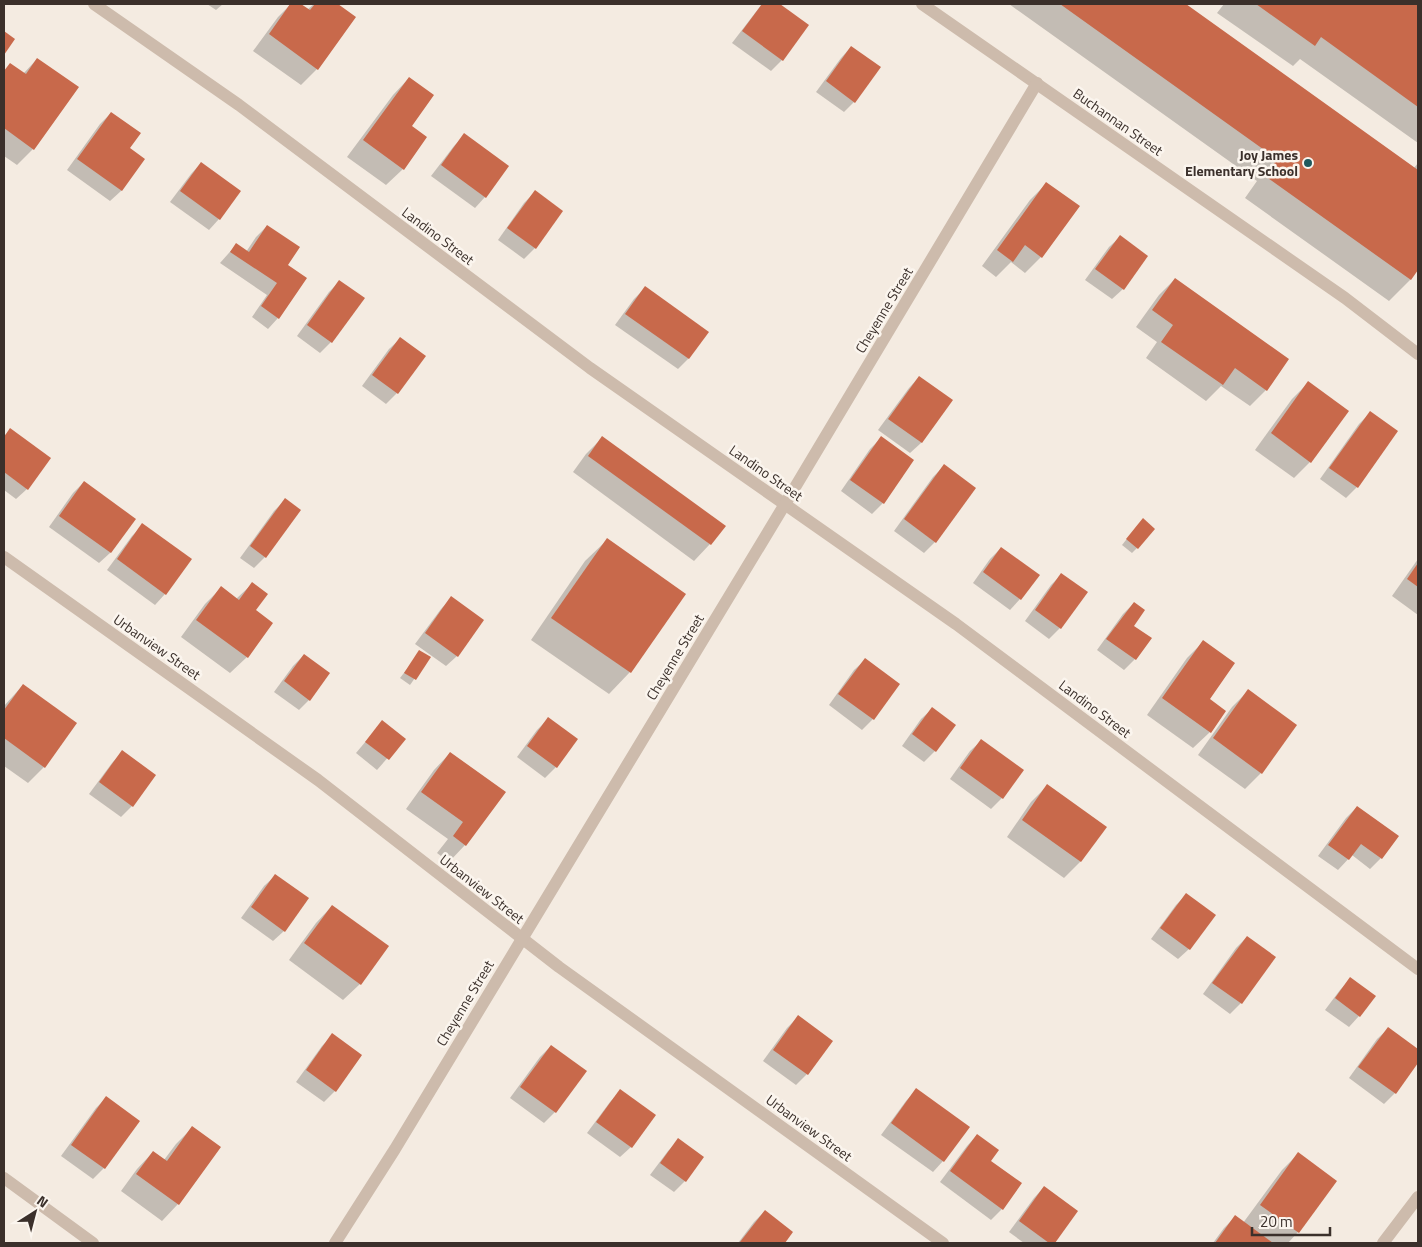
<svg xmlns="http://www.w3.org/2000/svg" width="1422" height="1247" font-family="'Titillium Web',sans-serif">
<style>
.shadow{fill:#0003}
.building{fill:#c8694b}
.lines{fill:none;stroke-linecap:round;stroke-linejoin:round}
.street{stroke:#cdbbac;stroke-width:12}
.poi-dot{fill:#1f5a5e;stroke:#fbf5ee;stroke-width:2}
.labels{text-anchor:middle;stroke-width:5;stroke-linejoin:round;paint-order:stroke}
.street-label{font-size:14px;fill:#3b302b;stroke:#fbf5ee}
.poi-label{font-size:14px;font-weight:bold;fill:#3b302b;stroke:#fbf5ee;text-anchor:end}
</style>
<rect width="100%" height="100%" fill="#f4ebe1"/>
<!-- shadow -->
<g class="shadow">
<polygon points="207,4 223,4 216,10"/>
<polygon points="291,4 299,4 307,10 314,4 335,4 354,17 317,69 301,85 253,51 278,17"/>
<polygon points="762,4 778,4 808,25 782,60 771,71 732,43"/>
<polygon points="1009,4 1183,4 1414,168 1418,163 1418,268 1410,280 1389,301 1245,198 1257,181"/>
<polygon points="1224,4 1418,4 1418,143 1300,59 1293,66 1217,13"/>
<polygon points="851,47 854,102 844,112 816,92 841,58"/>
<polygon points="37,59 33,149 17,165 4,156 4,71 10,64 23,74"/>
<polygon points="409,78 410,126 426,137 403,169 386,185 347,157 393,95"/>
<polygon points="111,113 128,149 143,160 121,191 110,201 67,170 100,124"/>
<polygon points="465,135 485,197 475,208 431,176 454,146"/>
<polygon points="201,163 219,219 209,230 170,202 191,174"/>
<polygon points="1046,184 1041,257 1025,273 1011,262 996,277 982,266 1030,200"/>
<polygon points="535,192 535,248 524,259 498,240 524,203"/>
<polygon points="267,226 286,266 278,318 268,329 252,317 267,295 220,263 236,245 246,252 256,237"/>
<polygon points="1120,237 1123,289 1112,299 1085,280 1109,247"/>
<polygon points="1175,279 1266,390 1250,406 1221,386 1206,401 1146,358 1157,342 1136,327 1159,295"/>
<polygon points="340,281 331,342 320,353 297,336 329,292"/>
<polygon points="645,288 707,332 688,359 678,369 615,325 634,299"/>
<polygon points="400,339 424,356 397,393 386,404 362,386 389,349"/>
<polygon points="919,377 951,401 921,443 910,453 878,430 909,388"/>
<polygon points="1308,383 1310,462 1294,478 1255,450 1292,399"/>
<polygon points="1370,413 1357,487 1346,498 1320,479 1359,424"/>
<polygon points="10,430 27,489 16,499 4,490 4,436"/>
<polygon points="602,438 710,544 694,561 573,472 586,454"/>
<polygon points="881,438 883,503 872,514 841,491 870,449"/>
<polygon points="944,466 935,542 924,553 894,531 933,477"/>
<polygon points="84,482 134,519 110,553 99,563 49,527 73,493"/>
<polygon points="285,500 299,510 265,557 254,568 240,558 274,511"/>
<polygon points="143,525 165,594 155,605 107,570 132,536"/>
<polygon points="1138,525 1137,548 1132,553 1122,545"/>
<polygon points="607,540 684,594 630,672 609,694 531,640 585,561"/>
<polygon points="1001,548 1020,599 1010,610 973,583 990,559"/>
<polygon points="1418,559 1418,615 1392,596"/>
<polygon points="1062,574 1060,628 1049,639 1025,621 1051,585"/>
<polygon points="252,584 247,657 230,673 181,637 205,604 221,588 236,599"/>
<polygon points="451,598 457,656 446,666 415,644 441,609"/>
<polygon points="1134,603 1132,626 1150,638 1135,659 1124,670 1097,650 1123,614"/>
<polygon points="1203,642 1210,732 1193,748 1147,715 1187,658"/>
<polygon points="420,652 429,658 410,685 400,678"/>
<polygon points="304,655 309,700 299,710 274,692 293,666"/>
<polygon points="865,660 873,719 862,730 829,705 854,670"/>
<polygon points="23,685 44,767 28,783 4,766 4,706"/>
<polygon points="1248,691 1261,773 1245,789 1198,755 1232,707"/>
<polygon points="932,709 954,725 935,751 924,762 902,746 921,719"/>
<polygon points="548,719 556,767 545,778 517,757 537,730"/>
<polygon points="382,722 404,739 377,770 356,753"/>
<polygon points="981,741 1022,771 1002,798 991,809 950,779 970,751"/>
<polygon points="122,752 132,806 121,817 89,794 112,763"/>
<polygon points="450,753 504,792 465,845 449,862 437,853 448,839 406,809 434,770"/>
<polygon points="1047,786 1105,827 1080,862 1064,878 1007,837 1031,802"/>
<polygon points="1357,807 1381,858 1370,869 1352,855 1338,870 1318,856 1346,818"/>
<polygon points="275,876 284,931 273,941 241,918 264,886"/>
<polygon points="1186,895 1189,949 1178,959 1151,939 1176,905"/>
<polygon points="332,906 360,984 343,1000 289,960 316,923"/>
<polygon points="1247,937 1274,957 1241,1003 1230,1014 1203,994 1236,948"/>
<polygon points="1350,979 1359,1016 1349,1027 1325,1010 1340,990"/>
<polygon points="798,1017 831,1041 807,1074 796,1085 763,1061 787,1028"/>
<polygon points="1388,1029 1418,1051 1418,1061 1395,1093 1384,1104 1349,1078 1377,1039"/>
<polygon points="333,1035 361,1056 335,1091 324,1102 296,1082 322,1046"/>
<polygon points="551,1046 585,1071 555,1112 544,1123 510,1098 540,1057"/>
<polygon points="916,1090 943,1161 933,1172 881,1135 906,1101"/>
<polygon points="620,1091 631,1147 620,1157 587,1133 610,1102"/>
<polygon points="106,1098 138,1121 104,1168 93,1179 61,1156 96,1108"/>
<polygon points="192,1128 219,1148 178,1204 162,1221 121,1191 137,1169 153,1152 164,1160 176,1144"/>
<polygon points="977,1135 990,1161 1002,1209 991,1220 940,1182 967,1146"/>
<polygon points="679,1140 703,1157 685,1181 674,1192 650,1175 668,1151"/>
<polygon points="1298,1154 1298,1232 1288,1243 1213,1243 1224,1228 1235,1217 1243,1223 1282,1170"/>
<polygon points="1044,1187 1077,1211 1053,1243 1024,1243 1009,1232 1034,1198"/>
<polygon points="765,1211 792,1232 783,1243 738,1243 754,1222"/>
</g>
<!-- building -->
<g class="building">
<polygon points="290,4 301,4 310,10 315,4 338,4 356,17 318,70 269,34"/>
<polygon points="762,4 780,4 809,25 783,61 742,31"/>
<polygon points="1060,4 1186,4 1418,170 1418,270 1411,280 1265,176 1277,159"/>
<polygon points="1256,4 1418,4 1418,107 1321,37 1315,46"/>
<polygon points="4,31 15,39 4,55"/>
<polygon points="851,46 881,67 855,103 826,81"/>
<polygon points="37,58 79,87 34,150 4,128 4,71 10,63 26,74"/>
<polygon points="409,77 434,95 412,126 427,137 404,170 363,140"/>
<polygon points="111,112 141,133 130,148 145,159 122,191 77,159"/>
<polygon points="464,133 509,166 486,198 441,165"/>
<polygon points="201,162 241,191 220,220 180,191"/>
<polygon points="1046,182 1080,206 1042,258 1025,245 1013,262 997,250"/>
<polygon points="535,190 563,211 536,249 507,228"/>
<polygon points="267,225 300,247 288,265 307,278 279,319 261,306 277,283 230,252 236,243 249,252"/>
<polygon points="1120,235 1148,256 1124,290 1095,269"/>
<polygon points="1175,278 1289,359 1267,391 1235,368 1223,385 1161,342 1173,325 1152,310"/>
<polygon points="339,280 365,298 332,343 307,325"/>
<polygon points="645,286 709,332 689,359 625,314"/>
<polygon points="400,337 426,356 398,394 372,375"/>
<polygon points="919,376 953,400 922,443 888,419"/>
<polygon points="1308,381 1349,411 1311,463 1271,433"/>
<polygon points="1370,411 1398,431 1358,488 1329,468"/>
<polygon points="10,428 51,458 28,490 4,472 4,437"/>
<polygon points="602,436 726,526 711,545 588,456"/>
<polygon points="881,436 914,460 884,504 850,480"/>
<polygon points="944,464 976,488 936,543 904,519"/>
<polygon points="84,481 136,519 111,553 59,516"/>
<polygon points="285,498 301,510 266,558 250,546"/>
<polygon points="1143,518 1155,529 1138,549 1126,539"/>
<polygon points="142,523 192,559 166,595 117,559"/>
<polygon points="607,538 686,594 631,673 551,618"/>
<polygon points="1001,547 1040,575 1021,600 983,572"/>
<polygon points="1418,563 1418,587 1407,579"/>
<polygon points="1061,573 1088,592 1061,629 1035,610"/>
<polygon points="252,582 268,594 256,610 273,623 248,658 196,620 221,586 239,600"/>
<polygon points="451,596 484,620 458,657 425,633"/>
<polygon points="1134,602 1145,610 1134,626 1152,638 1136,660 1106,639"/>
<polygon points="1203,640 1235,663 1210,699 1226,711 1211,733 1162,698"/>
<polygon points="419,650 431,657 416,680 404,673"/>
<polygon points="304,654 330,673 310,701 284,681"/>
<polygon points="865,658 900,684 874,720 838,694"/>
<polygon points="23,684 77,723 45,768 4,738 4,710"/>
<polygon points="1248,689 1297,725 1262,774 1213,738"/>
<polygon points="932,707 956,725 936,752 912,734"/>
<polygon points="548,717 578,739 557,768 527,746"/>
<polygon points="382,720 406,739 389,760 365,742"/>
<polygon points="981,739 1024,770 1003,799 960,768"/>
<polygon points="122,750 156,775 133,807 99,782"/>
<polygon points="450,752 506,792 466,846 453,836 463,822 421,792"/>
<polygon points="1047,784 1107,827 1081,862 1022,820"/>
<polygon points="1357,806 1399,836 1382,859 1361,844 1349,860 1328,845"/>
<polygon points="275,874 309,898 285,932 251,907"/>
<polygon points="1186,893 1216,915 1190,950 1160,928"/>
<polygon points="332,905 389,946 361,985 304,943"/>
<polygon points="1247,936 1276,957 1242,1004 1212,983"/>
<polygon points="1350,977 1376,996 1360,1017 1335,998"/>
<polygon points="798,1015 833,1041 808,1075 773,1050"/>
<polygon points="1388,1027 1418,1049 1418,1063 1396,1094 1358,1067"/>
<polygon points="332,1033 362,1055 336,1092 306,1070"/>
<polygon points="551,1045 587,1071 556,1113 520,1087"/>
<polygon points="916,1088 970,1127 944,1162 891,1123"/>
<polygon points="620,1089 656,1115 632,1148 596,1122"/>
<polygon points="106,1096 140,1121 105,1169 71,1145"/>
<polygon points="192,1126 221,1147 179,1205 136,1174 153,1151 167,1161"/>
<polygon points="977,1134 999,1150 991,1161 1022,1183 1003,1210 950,1171"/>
<polygon points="678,1138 704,1157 686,1182 660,1163"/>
<polygon points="1298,1152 1337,1181 1299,1233 1260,1205"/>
<polygon points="1044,1186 1078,1211 1055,1243 1049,1243 1019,1221"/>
<polygon points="765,1210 793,1232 785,1243 741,1243 740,1242"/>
<polygon points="1235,1215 1273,1243 1215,1243"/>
</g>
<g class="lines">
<!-- street -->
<g class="street">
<polyline points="94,4 239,105 590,368 956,624 1418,969"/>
<polyline points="922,4 1345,298 1418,354"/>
<polyline points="4,557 318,780 559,967 943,1243"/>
<polyline points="4,1178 93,1243"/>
<polyline points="335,1243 395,1149 785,504 1037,83"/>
<polyline points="1383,1243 1418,1197"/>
</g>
</g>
<!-- markers -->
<circle class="poi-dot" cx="1308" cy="163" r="5"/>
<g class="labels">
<!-- street labels -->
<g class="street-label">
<text transform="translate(1118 122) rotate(35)" y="5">Buchannan Street</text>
<text transform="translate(438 236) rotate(37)" y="5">Landino Street</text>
<text transform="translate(884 310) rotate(-59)" y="5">Cheyenne Street</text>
<text transform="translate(766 473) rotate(35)" y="5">Landino Street</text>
<text transform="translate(157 647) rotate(35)" y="5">Urbanview Street</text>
<text transform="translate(675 657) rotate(-59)" y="5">Cheyenne Street</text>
<text transform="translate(1095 709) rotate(37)" y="5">Landino Street</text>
<text transform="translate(482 889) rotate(38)" y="5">Urbanview Street</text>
<text transform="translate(465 1003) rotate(-59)" y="5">Cheyenne Street</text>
<text transform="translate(809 1128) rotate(36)" y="5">Urbanview Street</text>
</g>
<!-- poi labels -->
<g class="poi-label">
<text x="1298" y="160">Joy James<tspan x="1298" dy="16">Elementary School</tspan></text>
</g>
</g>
<!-- border -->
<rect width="1422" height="1247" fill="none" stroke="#3b302b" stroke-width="10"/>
<!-- north arrow -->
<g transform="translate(35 1212) rotate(36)" stroke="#fbf5ee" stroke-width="4" paint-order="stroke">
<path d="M0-4L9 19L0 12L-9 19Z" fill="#3b302b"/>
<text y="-8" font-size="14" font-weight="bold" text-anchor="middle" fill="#3b302b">N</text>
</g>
<!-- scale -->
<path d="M1252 1227v8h78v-8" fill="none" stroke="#3b302b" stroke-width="2.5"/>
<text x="1260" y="1227" font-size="15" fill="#3b302b" stroke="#fbf5ee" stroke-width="4" paint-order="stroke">20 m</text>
</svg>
